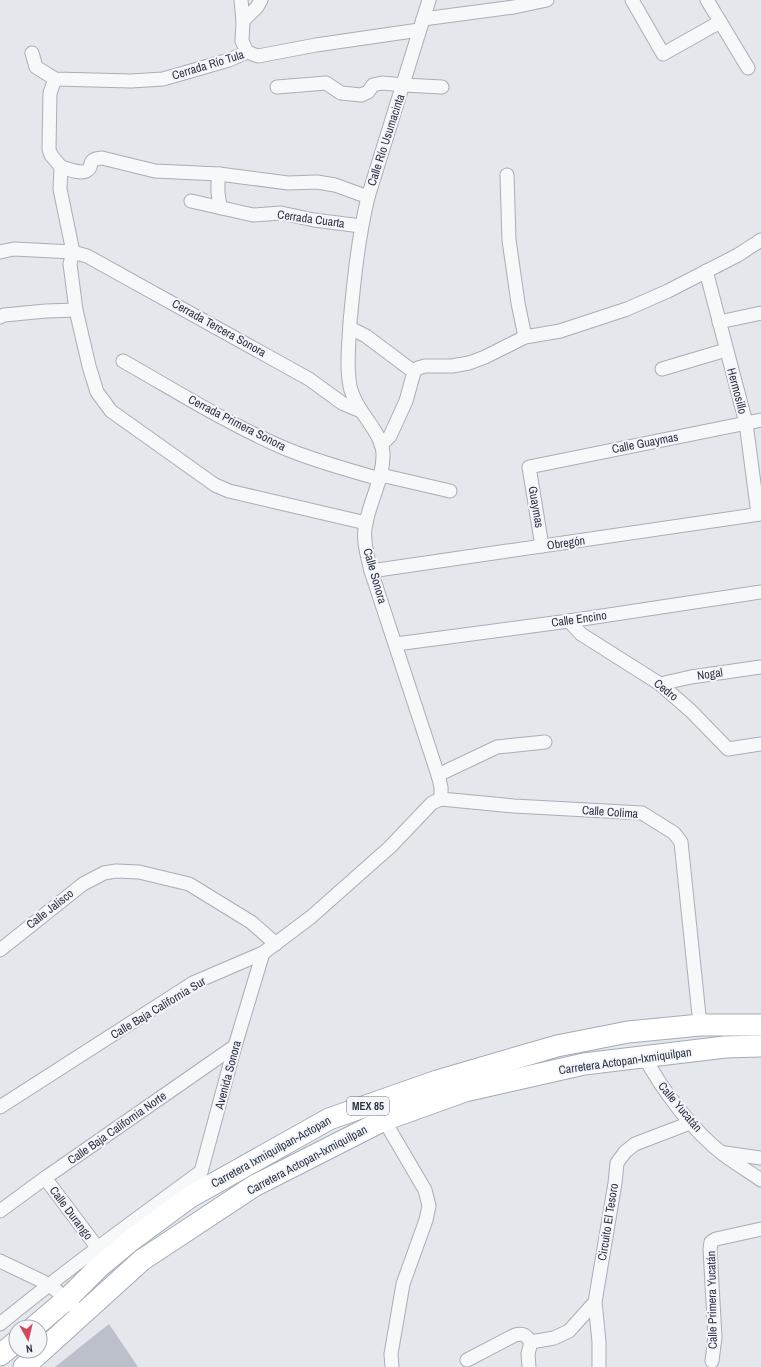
<svg xmlns="http://www.w3.org/2000/svg" width="761" height="1367" font-family="'Archivo Narrow',sans-serif">
<style>
.building{fill:#bbc0ca}
.lines{fill:none;stroke-linecap:round;stroke-linejoin:round}
.minor-casing{stroke:#a9aeb7;stroke-width:15}
.primary-casing{stroke:#a3abb8;stroke-width:23}
.minor{stroke:#f7f8fa;stroke-width:13}
.primary{stroke:#fff;stroke-width:21}
.labels{text-anchor:middle;stroke-width:4;stroke-linejoin:round;paint-order:stroke}
.shield{fill:#f4f6f9;stroke:#676e7b;stroke-width:1}
.shield-label{font-size:11px;font-weight:bold;fill:#2b3445}
.street-label{font-size:12px;fill:#2b3445;stroke:#f4f6f9}
</style>
<rect width="100%" height="100%" fill="#e4e7ec"/>
<!-- building -->
<polygon class="building" points="109,1324 138,1367 55,1367"/>
<g class="lines">
<!-- minor casing -->
<g class="minor-casing">
<g id="minor">
<polyline points="241,0 243,21"/>
<path d="M429 0 368 197C358 239 354 280 350 322 349 343 346 365 350 386 355 411 382 431 383 453 384 480 368 503 365 529 363 543 368 557 371 571L438 775 441 787V799"/>
<polyline points="632,0 663,54 720,22"/>
<polyline points="707,0 748,68"/>
<polyline points="423,19 514,7 547,0"/>
<polyline points="247,52 242,41 243,21 257,7 261,0"/>
<polyline points="32,53 36,67 55,79 131,81 163,79 229,60 247,52 258,56 316,45 419,30"/>
<polyline points="55,79 50,93 49,149 51,155 61,167 60,189 73,252 70,264 76,310 89,366 97,392 111,411 215,485 229,491 366,523"/>
<polyline points="277,87 326,83 341,93 361,95 368,92 373,85 382,83 404,85 442,87"/>
<path d="M61 167C68 169 79 174 86 171 95 167 85 159 102 158L155 171 219 174 288 183 317 182 335 185 368 197"/>
<path d="M219 174C217 186 217 196 221 208"/>
<polyline points="507,175 509,240 518,303 525,337"/>
<polyline points="191,201 253,215 281,213 314,220 361,226"/>
<polyline points="0,252 14,249 73,252 87,256 309,379 342,403 361,411"/>
<polyline points="706,271 746,423 758,514"/>
<polyline points="0,317 4,315 46,311 76,310"/>
<polyline points="719,322 761,313"/>
<polyline points="350,328 366,336 414,372"/>
<path d="M123 361C176 391 228 424 284 448 315 461 348 470 380 479"/>
<polyline points="662,369 726,350"/>
<polyline points="381,445 390,436 406,401 414,372 418,368 425,366 452,366 469,363 485,357 525,337 560,331 627,309 668,291 738,255 761,240"/>
<polyline points="381,475 450,491"/>
<polyline points="542,546 529,467 761,420"/>
<polyline points="371,571 761,514"/>
<polyline points="569,621 581,634 660,684 691,711 728,749 761,744"/>
<polyline points="396,644 569,621 761,592"/>
<polyline points="660,684 691,677 761,667"/>
<polyline points="438,775 497,747 545,742"/>
<polyline points="0,950 83,884 104,873 116,871 139,872 189,884 251,922 276,944"/>
<path d="M644 1056C662 1090 693 1131 723 1154 735 1163 748 1171 761 1180"/>
<polyline points="0,1107 193,983 263,953 311,917 390,847 432,803 441,799 514,806 642,813 674,833 681,842 700,1025"/>
<polyline points="384,1120 425,1190 429,1206 426,1220 403,1284 391,1354 392,1367"/>
<polyline points="725,1153 761,1158"/>
<polyline points="45,1178 97,1247"/>
<polyline points="190,1196 201,1172 235,1046 263,953"/>
<polyline points="0,1211 45,1178 235,1046"/>
<polyline points="0,1261 48,1284 67,1299 81,1315"/>
<path d="M0 1324C65 1271 132 1222 199 1173"/>
<path d="M467 1360 515 1335C523 1333 526 1335 531 1342L554 1338 569 1331 595 1302"/>
<polyline points="712,1361 715,1337 710,1249 711,1242 716,1239 761,1229"/>
<polyline points="529,1367 528,1354 531,1342"/>
<polyline points="599,1367 599,1342 595,1302 615,1183 617,1163 625,1152 635,1144 690,1123"/>
</g>
</g>
<!-- primary casing -->
<g class="primary-casing">
<g id="primary">
<polyline points="34,1327 67,1299 99,1267 133,1239 190,1197 329,1119 437,1081 557,1046 628,1032 700,1025 761,1025"/>
<polyline points="0,1355 16,1342"/>
<polyline points="24,1367 142,1260 254,1186 384,1120 465,1091 584,1064 725,1047 761,1046"/>
</g>
</g>
<!-- minor -->
<use href="#minor" class="minor"/>
<!-- primary -->
<use href="#primary" class="primary"/>
</g>
<g class="labels">
<!-- shield labels -->
<rect class="shield" x="347" y="1097" width="42" height="18" rx="3"/>
<g class="shield-label">
<text x="368" y="1110">MEX 85</text>
</g>
<!-- street labels -->
<g class="street-label">
<text transform="translate(208 65) rotate(-17)" y="4">Cerrada Río Tula</text>
<text transform="translate(386 140) rotate(-72)" y="4">Calle Río Usumacinta</text>
<text transform="translate(311 219) rotate(8)" y="4">Cerrada Cuarta</text>
<text transform="translate(219 328) rotate(29)" y="4">Cerrada Tercera Sonora</text>
<text transform="translate(737 391) rotate(75)" y="4">Hermosillo</text>
<text transform="translate(237 423) rotate(27)" y="4">Cerrada Primera Sonora</text>
<text transform="translate(645 443) rotate(-11)" y="4">Calle Guaymas</text>
<text transform="translate(536 507) rotate(80)" y="4">Guaymas</text>
<text transform="translate(566 543) rotate(-8)" y="4">Obregón</text>
<text transform="translate(375 576) rotate(74)" y="4">Calle Sonora</text>
<text transform="translate(579 619) rotate(-8)" y="4">Calle Encino</text>
<text transform="translate(710 674) rotate(-8)" y="4">Nogal</text>
<text transform="translate(666 690) rotate(39)" y="4">Cedro</text>
<text transform="translate(610 812) rotate(4)" y="4">Calle Colima</text>
<text transform="translate(50 909) rotate(-38)" y="4">Calle Jalisco</text>
<text transform="translate(158 1008) rotate(-31)" y="4">Calle Baja California Sur</text>
<text transform="translate(625 1061) rotate(-8)" y="4">Carretera Actopan-Ixmiquilpan</text>
<text transform="translate(228 1075) rotate(-75)" y="4">Avenida Sonora</text>
<text transform="translate(680 1107) rotate(50)" y="4">Calle Yucatán</text>
<text transform="translate(117 1128) rotate(-35)" y="4">Calle Baja California Norte</text>
<text transform="translate(271 1152) rotate(-29)" y="4">Carretera Ixmiquilpan-Actopan</text>
<text transform="translate(307 1160) rotate(-28)" y="4">Carretera Actopan-Ixmiquilpan</text>
<text transform="translate(71 1213) rotate(53)" y="4">Calle Durango</text>
<text transform="translate(608 1222) rotate(-81)" y="4">Circuito El Tesoro</text>
<text transform="translate(712 1300) rotate(-91)" y="4">Calle Primera Yucatán</text>
</g>
</g>
<!-- north arrow -->
<g transform="translate(28 1339) rotate(172)"><circle r="19" fill="#f4f6f9" stroke="#a4a8b1"/>
<path d="M0-3L7 15L0 10L-7 15Z" fill="#d1495b"/>
<text y="-6" font-size="11" font-weight="bold" text-anchor="middle" fill="#2b3445">N</text>
</g>
</svg>
